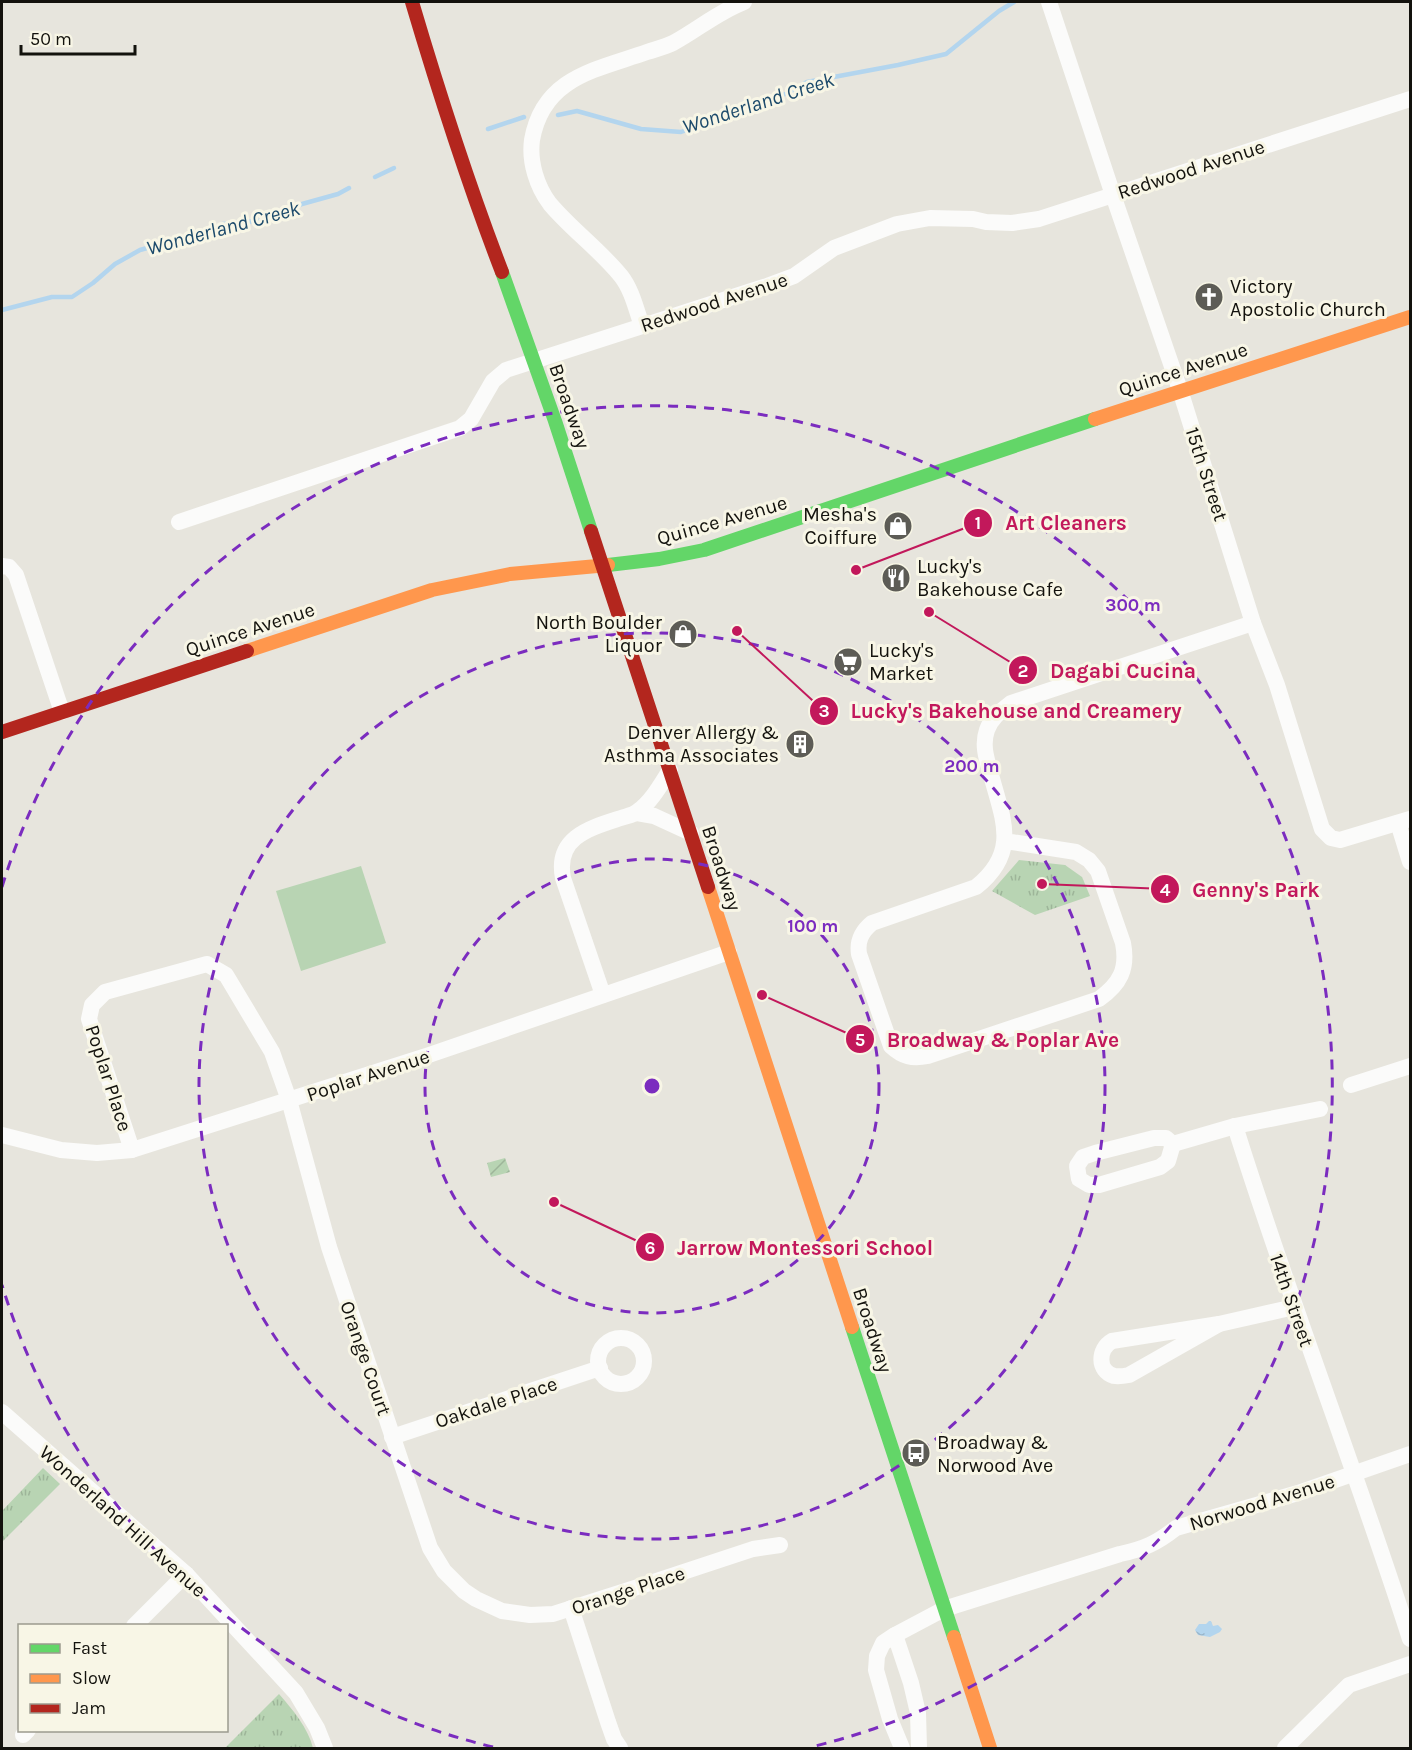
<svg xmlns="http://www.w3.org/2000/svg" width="1412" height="1750" font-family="Karla,sans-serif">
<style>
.grass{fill:url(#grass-tufts)}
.garden{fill:url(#garden-furrows)}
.pitch{fill:#b8d4b3}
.water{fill:url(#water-ripples)}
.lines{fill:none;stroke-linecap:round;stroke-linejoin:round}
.stream{stroke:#b3d5ee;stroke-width:4.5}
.street{stroke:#fbfbfa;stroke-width:16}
.fast{stroke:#63d668;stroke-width:14}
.slow{stroke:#ff974d;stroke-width:14}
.jam{stroke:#b3261e;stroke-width:14}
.ring{fill:none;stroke:#7b2cbf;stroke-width:3;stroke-dasharray:10 8}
.labels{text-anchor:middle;stroke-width:6;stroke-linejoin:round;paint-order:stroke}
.street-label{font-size:20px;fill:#13120d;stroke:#f8f6e6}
.poi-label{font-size:20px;fill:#13120d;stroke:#f8f6e6;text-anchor:start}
.water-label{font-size:21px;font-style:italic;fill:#1c4a6b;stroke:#f8f6e6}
.centre{fill:#7b2cbf;stroke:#f8f6e6;stroke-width:3}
.ring-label{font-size:18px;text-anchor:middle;font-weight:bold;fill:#7b2cbf;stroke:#f8f6e6;stroke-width:6;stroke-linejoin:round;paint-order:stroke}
.leader{fill:none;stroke:#c2185b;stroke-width:2}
.callout-dot{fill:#c2185b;stroke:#f8f6e6;stroke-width:2}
.mark-label{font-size:18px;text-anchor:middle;font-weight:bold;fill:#fff}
.callout-label{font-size:21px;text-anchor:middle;font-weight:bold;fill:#c2185b;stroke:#f8f6e6;stroke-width:6;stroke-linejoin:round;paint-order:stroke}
</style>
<defs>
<pattern id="grass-tufts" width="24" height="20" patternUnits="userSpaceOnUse" patternTransform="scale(1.5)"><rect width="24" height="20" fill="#b8d4b3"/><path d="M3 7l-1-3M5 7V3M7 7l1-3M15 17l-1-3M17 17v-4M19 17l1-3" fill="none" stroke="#9db599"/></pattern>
<pattern id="garden-furrows" width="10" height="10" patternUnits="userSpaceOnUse" patternTransform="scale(1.5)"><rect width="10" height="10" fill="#b8d4b3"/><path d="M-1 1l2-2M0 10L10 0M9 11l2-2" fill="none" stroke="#9db599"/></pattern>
<pattern id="water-ripples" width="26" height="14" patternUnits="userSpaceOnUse" patternTransform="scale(1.5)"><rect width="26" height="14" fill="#b3d5ee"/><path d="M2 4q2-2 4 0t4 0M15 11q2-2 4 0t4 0" fill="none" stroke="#99b6cb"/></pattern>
</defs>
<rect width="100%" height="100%" fill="#e7e5dd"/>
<!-- grass -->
<g class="grass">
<polygon points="1019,860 1065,865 1082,877 1090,896 1035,915 992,891"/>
<polygon points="43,1468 60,1484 2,1542 2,1511"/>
<path d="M279 1694C293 1710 308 1728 313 1748H225Z"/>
</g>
<!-- garden -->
<polygon class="garden" points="505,1158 510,1172 491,1177 487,1163"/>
<!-- pitch -->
<polygon class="pitch" points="361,866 386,943 301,971 276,891"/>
<!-- water -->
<polygon class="water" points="1209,1621 1211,1621 1213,1626 1218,1625 1222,1629 1220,1632 1210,1637 1198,1635 1195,1630 1199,1624 1206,1624"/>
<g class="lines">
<!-- stream -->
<g class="stream">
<polyline points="558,115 577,111 641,129 681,132 788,93 807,82 898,65 946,54 999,11 1014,2"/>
<polyline points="488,129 524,117"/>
<polyline points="375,177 394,168"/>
<polyline points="2,310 52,297 72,297 93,283 115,264 140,250 165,243 185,243 223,224 267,220 302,204 338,194 349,188"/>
</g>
<!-- street -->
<g class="street">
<polyline points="1049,2 1113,195 1180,390 1253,623 1277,685 1322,829 1331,838 1340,840 1410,819"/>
<path d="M642 326C636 309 632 290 621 276 600 250 572 230 550 204 537 187 529 162 532 140 543 77 596 70 647 52 656 49 665 47 673 43 697 30 718 12 744 2"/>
<polyline points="179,522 460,428 471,419 493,381 506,370 767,286 794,276 834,248 897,224 930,218 973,219 986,222 1012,223 1039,219 1410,99"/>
<polyline points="2,566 9,567 16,575 62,712"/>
<polyline points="637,813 654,816 691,833"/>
<polyline points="1398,823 1410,862"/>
<path d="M1005 841 1076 852 1089 860 1098 871 1123 943C1128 969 1120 984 1099 999L928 1056C912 1059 903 1057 891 1046L859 954C857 941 861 932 872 923L976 887C1021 851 1002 818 990 771 986 757 982 744 987 730 991 718 1001 711 1011 703L1253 623"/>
<path d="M603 995 563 878C555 837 590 828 621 818 627 816 634 815 638 811 652 801 661 784 670 770"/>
<polyline points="1351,1085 1410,1066"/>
<path d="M1235 1126C1289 1299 1355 1467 1410 1639"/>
<polyline points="2,1135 61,1150 97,1153 132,1150 429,1055 729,952"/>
<polygon points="1154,1138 1166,1138 1173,1144 1168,1161 1160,1167 1099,1185 1089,1185 1079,1179 1077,1166 1083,1157 1095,1153"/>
<polyline points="1173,1144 1235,1126 1320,1109"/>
<polyline points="132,1150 89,1019 92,1005 105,992 207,964 226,975 272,1052 289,1100 329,1247 430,1548 444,1571 464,1591 476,1599 502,1611 530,1615 553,1614 647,1584 753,1549 780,1545"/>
<path d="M1219 1324 1129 1375C1124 1376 1119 1377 1114 1376 1097 1371 1098 1349 1112 1341Z"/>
<polyline points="1219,1324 1294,1307"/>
<circle cx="621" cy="1361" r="23"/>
<polyline points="2,1412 186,1574 296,1693 317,1728 325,1748"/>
<polyline points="392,1437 600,1368"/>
<polyline points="571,1608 608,1722 614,1739 620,1748"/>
<polyline points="134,1626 186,1574"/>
<polyline points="895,1635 911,1683 918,1713 919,1748"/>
<polyline points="23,1735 28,1730"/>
<path d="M902 1748 890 1719 876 1670 877 1656 883 1643 895 1635 944 1609 1120 1554C1144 1549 1157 1543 1176 1528L1298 1493 1410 1454"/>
<polyline points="1285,1748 1349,1685 1410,1664"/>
</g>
<!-- fast -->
<g class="fast">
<polyline points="502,272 555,421 591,531"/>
<polyline points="608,565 659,559 704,550 1095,419"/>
<polyline points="852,1327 954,1637"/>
</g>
<!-- slow -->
<g class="slow">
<polyline points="1095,419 1410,317"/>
<polyline points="247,651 432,590 510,574 608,565"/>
<polyline points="708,887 852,1327"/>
<polyline points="954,1637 990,1748"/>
</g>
<!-- jam -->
<g class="jam">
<path d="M412 2C439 93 468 184 502 272"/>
<polyline points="591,531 708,887"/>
<polyline points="2,732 247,651"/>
</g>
</g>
<!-- distance rings -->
<g class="ring">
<circle cx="652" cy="1086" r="227"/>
<circle cx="652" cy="1086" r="453"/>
<path d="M493 1747A680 680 0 0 1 2 1285M2 887A680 680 0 1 1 811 1747"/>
</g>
<!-- icons -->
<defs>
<g id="church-disc" transform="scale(1.5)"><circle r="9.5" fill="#5d5c56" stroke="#f8f6e6"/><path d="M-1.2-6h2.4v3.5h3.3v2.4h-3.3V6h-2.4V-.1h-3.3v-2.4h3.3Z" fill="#fff"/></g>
<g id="shop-disc" transform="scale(1.5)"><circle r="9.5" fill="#5d5c56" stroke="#f8f6e6"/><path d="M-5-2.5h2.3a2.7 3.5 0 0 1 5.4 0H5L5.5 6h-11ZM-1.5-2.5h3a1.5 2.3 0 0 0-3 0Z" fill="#fff"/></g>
<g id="restaurant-disc" transform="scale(1.5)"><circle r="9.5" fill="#5d5c56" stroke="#f8f6e6"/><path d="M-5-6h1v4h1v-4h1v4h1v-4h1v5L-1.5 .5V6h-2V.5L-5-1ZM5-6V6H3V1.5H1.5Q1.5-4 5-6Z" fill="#fff"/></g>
<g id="supermarket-disc" transform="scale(1.5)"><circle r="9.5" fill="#5d5c56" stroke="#f8f6e6"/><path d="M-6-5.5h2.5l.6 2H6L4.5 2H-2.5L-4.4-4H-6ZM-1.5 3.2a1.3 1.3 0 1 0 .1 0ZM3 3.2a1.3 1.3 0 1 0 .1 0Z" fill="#fff"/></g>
<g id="building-disc" transform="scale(1.5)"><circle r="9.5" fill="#5d5c56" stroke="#f8f6e6"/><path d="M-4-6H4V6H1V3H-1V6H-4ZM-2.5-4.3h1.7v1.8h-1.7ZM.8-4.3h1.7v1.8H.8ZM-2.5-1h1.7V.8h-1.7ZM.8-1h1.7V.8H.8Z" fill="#fff"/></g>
<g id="bus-disc" transform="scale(1.5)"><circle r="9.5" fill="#5d5c56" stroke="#f8f6e6"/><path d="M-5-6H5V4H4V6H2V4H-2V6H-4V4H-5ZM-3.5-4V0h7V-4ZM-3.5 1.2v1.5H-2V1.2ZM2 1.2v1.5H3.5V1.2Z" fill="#fff"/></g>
</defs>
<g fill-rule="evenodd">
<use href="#church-disc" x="1209" y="297"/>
<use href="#shop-disc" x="898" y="526"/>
<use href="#restaurant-disc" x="896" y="578"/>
<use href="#shop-disc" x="683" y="634"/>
<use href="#supermarket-disc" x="848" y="662"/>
<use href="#building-disc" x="800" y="744"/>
<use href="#bus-disc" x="916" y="1453"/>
</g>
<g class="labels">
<!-- street labels -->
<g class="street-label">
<text transform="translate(1191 169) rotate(-18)" y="7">Redwood Avenue</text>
<text transform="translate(714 302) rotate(-18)" y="7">Redwood Avenue</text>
<text transform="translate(1183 369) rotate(-18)" y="7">Quince Avenue</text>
<text transform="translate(570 406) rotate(71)" y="7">Broadway</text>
<text transform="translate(1207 474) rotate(72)" y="7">15th Street</text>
<text transform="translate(722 520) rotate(-16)" y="7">Quince Avenue</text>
<text transform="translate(250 629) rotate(-18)" y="7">Quince Avenue</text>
<text transform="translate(722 868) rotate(72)" y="7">Broadway</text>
<text transform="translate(368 1075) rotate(-18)" y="7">Poplar Avenue</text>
<text transform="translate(109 1078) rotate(72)" y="7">Poplar Place</text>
<text transform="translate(1292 1300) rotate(71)" y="7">14th Street</text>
<text transform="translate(873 1330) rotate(72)" y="7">Broadway</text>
<text transform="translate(366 1358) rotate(71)" y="7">Orange Court</text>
<text transform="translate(496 1402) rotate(-18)" y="7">Oakdale Place</text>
<text transform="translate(1262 1502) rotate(-17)" y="7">Norwood Avenue</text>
<text transform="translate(123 1521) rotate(42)" y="7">Wonderland Hill Avenue</text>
<text transform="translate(628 1590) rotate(-18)" y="7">Orange Place</text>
</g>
<!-- poi labels -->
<g class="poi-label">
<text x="1230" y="293">Victory<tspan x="1230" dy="23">Apostolic Church</tspan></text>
<text x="877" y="521" text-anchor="end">Mesha's<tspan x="877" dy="23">Coiffure</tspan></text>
<text x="917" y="573">Lucky's<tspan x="917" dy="23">Bakehouse Cafe</tspan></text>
<text x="662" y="629" text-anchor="end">North Boulder<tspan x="662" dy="23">Liquor</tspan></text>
<text x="869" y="657">Lucky's<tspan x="869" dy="23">Market</tspan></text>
<text x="779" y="739" text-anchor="end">Denver Allergy &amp;<tspan x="779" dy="23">Asthma Associates</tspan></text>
<text x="937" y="1449">Broadway &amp;<tspan x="937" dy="23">Norwood Ave</tspan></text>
</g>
<!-- water labels -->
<g class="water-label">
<text transform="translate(758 103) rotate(-18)" y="7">Wonderland Creek</text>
<text transform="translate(223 228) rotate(-15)" y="7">Wonderland Creek</text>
</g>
</g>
<circle cx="652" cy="1086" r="9" class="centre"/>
<g class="ring-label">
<text x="1133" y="611">300 m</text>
<text x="972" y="772">200 m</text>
<text x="813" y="932">100 m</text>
</g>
<!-- callouts -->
<path class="leader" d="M856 570L978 523M929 612L1023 670M737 631L824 711M1042 884L1165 889M762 995L860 1039M554 1202L650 1247"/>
<g class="callout-dot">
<circle cx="856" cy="570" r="6"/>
<circle cx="929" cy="612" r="6"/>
<circle cx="737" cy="631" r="6"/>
<circle cx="1042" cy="884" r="6"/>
<circle cx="762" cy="995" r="6"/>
<circle cx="554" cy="1202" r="6"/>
<circle cx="978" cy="523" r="15"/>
<circle cx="1023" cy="670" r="15"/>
<circle cx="824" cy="711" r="15"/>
<circle cx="1165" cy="889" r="15"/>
<circle cx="860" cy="1039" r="15"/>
<circle cx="650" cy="1247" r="15"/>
</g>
<g class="mark-label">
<text x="978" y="529">1</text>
<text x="1023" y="677">2</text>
<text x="824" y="717">3</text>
<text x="1165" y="896">4</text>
<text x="860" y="1046">5</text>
<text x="650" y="1254">6</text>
</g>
<g class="callout-label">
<text x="1066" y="530">Art Cleaners</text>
<text x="1123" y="678">Dagabi Cucina</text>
<text x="1016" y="718">Lucky's Bakehouse and Creamery</text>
<text x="1256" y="897">Genny's Park</text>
<text x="1003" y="1047">Broadway &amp; Poplar Ave</text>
<text x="805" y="1255">Jarrow Montessori School</text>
</g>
<!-- border -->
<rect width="1412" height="1750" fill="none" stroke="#13120d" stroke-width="6"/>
<!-- legend -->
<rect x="18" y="1624" width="210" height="108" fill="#f8f6e6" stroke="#9c9b8f" stroke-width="1.5"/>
<rect x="30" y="1644" width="30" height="9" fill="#63d668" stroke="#9c9b8f" stroke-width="1.5"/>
<text x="72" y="1654" font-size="18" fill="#13120d">Fast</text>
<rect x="30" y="1674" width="30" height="9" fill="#ff974d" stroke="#9c9b8f" stroke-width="1.5"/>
<text x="72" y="1684" font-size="18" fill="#13120d">Slow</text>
<rect x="30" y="1704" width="30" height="9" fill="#b3261e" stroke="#9c9b8f" stroke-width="1.5"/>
<text x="72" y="1714" font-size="18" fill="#13120d">Jam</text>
<!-- scale -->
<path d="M21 45v9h114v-9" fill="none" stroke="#13120d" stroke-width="3"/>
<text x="30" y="45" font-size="18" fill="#13120d" stroke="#f8f6e6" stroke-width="4.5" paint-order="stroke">50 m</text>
</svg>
